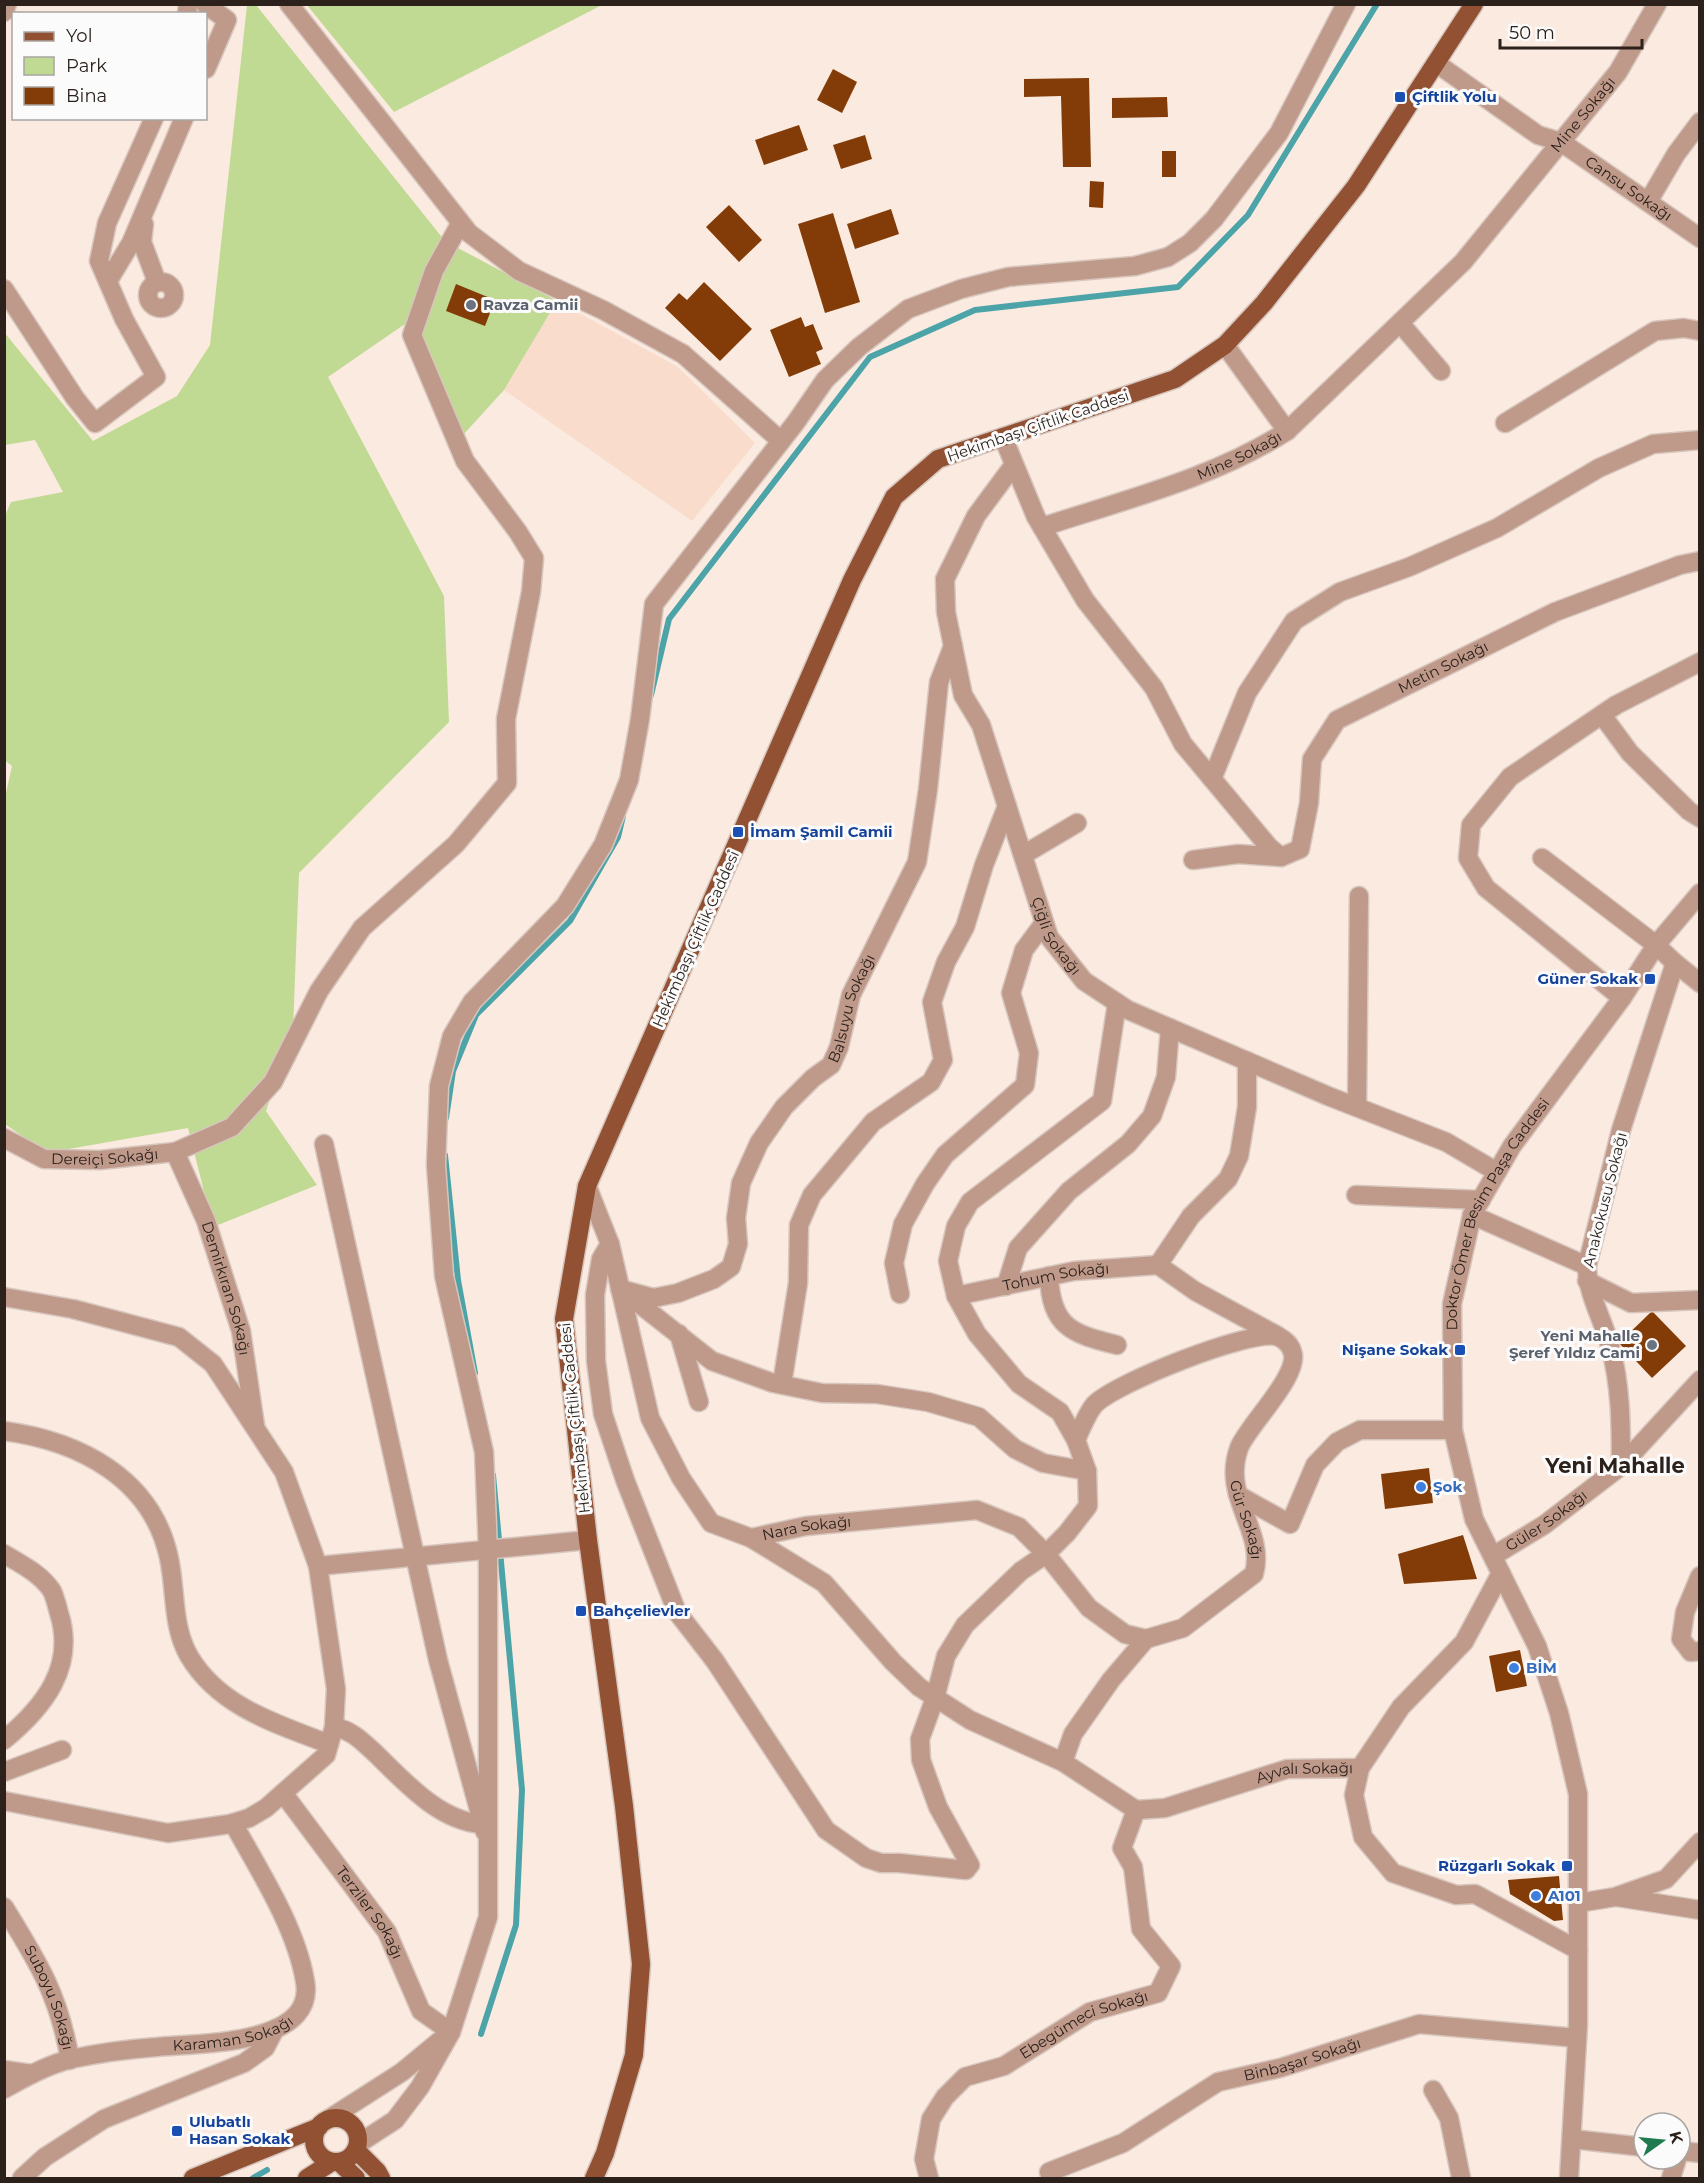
<svg xmlns="http://www.w3.org/2000/svg" width="1704" height="2183" font-family="Montserrat,sans-serif">
<style>
.built{fill:#fadccd}
.green{fill:#c1da93}
.lines{fill:none;stroke-linecap:round;stroke-linejoin:round}
.stream{stroke:#4ca4a8;stroke-width:6}
.building{fill:#833c08}
.minor-casing{stroke:#d6c6bd;stroke-width:21}
.major-casing{stroke:#d6c6bd;stroke-width:21}
.minor{stroke:#bf9989;stroke-width:18}
.major{stroke:#925133;stroke-width:18}
.transit-dot{fill:#1a4fb4;stroke:#fbfbfb;stroke-width:2}
.worship-dot{fill:#6b7280;stroke:#fbfbfb;stroke-width:2}
.shop-dot{fill:#3f7fe0;stroke:#fbfbfb;stroke-width:2}
.labels{text-anchor:middle;stroke-width:6;stroke-linejoin:round;paint-order:stroke}
.transit-label{font-size:15px;font-weight:bold;fill:#164399;stroke:#fbfbfb;text-anchor:start}
.street-label{font-size:15px;fill:#2c211b;stroke:#fbfbfb}
.worship-label{font-size:15px;font-weight:bold;fill:#5b616d;stroke:#fbfbfb;text-anchor:start}
.shop-label{font-size:15px;font-weight:bold;fill:#366cbe;stroke:#fbfbfb;text-anchor:start}
.district-label{font-size:21px;font-weight:bold;fill:#2c211b;stroke:#fbfbfb}
</style>
<rect width="100%" height="100%" fill="#fbeae0"/>
<!-- built -->
<polygon class="built" points="557,301 678,367 755,443 692,521 504,390"/>
<!-- green -->
<g class="green">
<polygon points="247,5 256,5 445,241 557,301 504,390 463,435 432,384 418,315 328,377 444,596 449,722 299,873 293,1030 266,1111 317,1185 213,1227 188,1128 46,1153 5,1124 4,802 12,766 4,760 5,516 11,502 63,492 35,440 5,445 4,332 93,441 177,396 210,345"/>
<polygon points="307,5 602,5 394,112"/>
</g>
<g class="lines">
<!-- stream -->
<g class="stream">
<polyline points="651,695 669,619 870,357 975,310 1178,287 1248,215 1377,4"/>
<polyline points="446,1118 453,1071 476,1015 570,921 618,837 623,816"/>
<polyline points="445,1155 458,1280 475,1373"/>
<polyline points="481,2034 516,1925 522,1790 493,1475"/>
<polyline points="253,2178 267,2170"/>
</g>
</g>
<!-- building -->
<g class="building">
<polygon points="833,69 857,82 842,113 817,100"/>
<polygon points="1089,78 1091,167 1063,167 1061,96 1024,97 1024,79"/>
<polygon points="1167,97 1168,117 1112,118 1112,98"/>
<polygon points="799,125 808,150 764,165 755,140"/>
<polygon points="865,135 872,159 841,169 833,145"/>
<rect x="1162" y="151" width="14" height="26"/>
<polygon points="1090,181 1104,182 1103,208 1089,207"/>
<polygon points="729,205 762,240 739,262 706,227"/>
<polygon points="891,209 899,234 855,249 847,224"/>
<polygon points="833,213 860,302 825,313 798,224"/>
<polygon points="704,282 752,329 720,361 665,308 679,293 687,300"/>
<polygon points="456,284 495,300 485,326 446,311"/>
<polygon points="801,317 805,327 813,324 823,349 816,352 821,364 789,377 770,330"/>
<polygon points="1652,1311 1686,1346 1652,1378 1619,1343"/>
<polygon points="1429,1468 1433,1503 1385,1509 1381,1474"/>
<polygon points="1463,1535 1477,1579 1404,1584 1398,1554"/>
<polygon points="1520,1650 1527,1686 1496,1692 1489,1656"/>
<polygon points="1559,1876 1563,1920 1554,1921 1510,1894 1508,1880"/>
</g>
<g class="lines">
<!-- minor casing -->
<g class="minor-casing">
<g id="minor">
<polyline points="205,4 227,20 206,69"/>
<polyline points="289,4 469,233 519,271 603,310 683,354 781,441"/>
<polyline points="4,12 7,4"/>
<polyline points="187,14 188,4"/>
<path id="s1" d="M1436 63 1538 135 1561 142 1700 238"/>
<polyline points="1648,202 1676,154 1700,122"/>
<polyline points="144,224 142,242 157,282"/>
<polyline points="108,281 131,243 184,118"/>
<circle cx="161" cy="295" r="13"/>
<polyline points="4,289 75,398 95,423 156,377 124,319 99,261 107,223 154,118"/>
<polyline points="1400,323 1441,371"/>
<polyline points="1225,345 1287,431"/>
<polyline points="1505,423 1655,331 1684,328 1700,331"/>
<path id="s2" d="M1003 437 1036 517 1085 600 1154 688 1183 744 1269 847 1281 857 1300 849 1309 803 1312 759 1337 720 1555 612 1680 565 1700 561"/>
<path id="s3" d="M1013 466 976 516 945 579 946 612 963 695 981 725 1049 937 1084 981 1128 1010 1328 1096 1446 1142 1497 1172"/>
<path id="s4" d="M1042 527C1124 500 1214 478 1287 431L1463 262 1618 72 1657 4"/>
<polyline points="1602,715 1630,753 1689,811 1700,818"/>
<polyline points="1212,779 1247,693 1294,621 1340,592 1409,567 1497,528 1599,468 1653,444 1700,440"/>
<polyline points="1023,855 1077,823"/>
<path d="M1542 858 1656 945 1675 963 1621 1130 1587 1266C1587 1294 1603 1319 1610 1346 1621 1385 1621 1426 1621 1466"/>
<polyline points="1193,860 1238,854 1281,857"/>
<polyline points="1675,963 1700,983"/>
<polyline points="1622,998 1486,888 1468,858 1471,825 1510,777 1616,705 1700,662"/>
<polyline points="1247,1061 1247,1107 1239,1156 1228,1179 1191,1216 1158,1265 1195,1291 1278,1336"/>
<polyline points="1357,1107 1359,896"/>
<path id="s5" d="M4 1138 44 1159 100 1160 175 1152 232 1127 273 1082 319 991 362 928 456 844 507 783 506 719 531 592 534 558 518 532 465 461 412 335 434 271 460 224"/>
<polyline points="324,1144 438,1660 485,1832"/>
<path id="s6" d="M175 1152 206 1221 241 1331 255 1425"/>
<path id="s7" d="M587 1186 610 1244 650 1418 681 1478 711 1523 751 1538 806 1526 977 1510 1019 1527 1046 1554 1089 1608 1125 1634 1146 1639"/>
<polyline points="1356,1195 1481,1200"/>
<polyline points="1472,1215 1587,1266"/>
<path id="s8" d="M610 1244 601 1259 595 1295 596 1361 603 1414 625 1480 677 1612 715 1661 826 1830 866 1858 881 1863H899L966 1870 970 1865 938 1807 921 1760 920 1739 935 1698 946 1656 965 1625 1021 1571 1046 1554 1067 1533 1088 1506 1087 1471 1076 1440C1081 1429 1087 1413 1095 1404 1118 1382 1246 1331 1276 1336 1283 1338 1290 1344 1292 1351 1302 1374 1247 1426 1239 1448 1221 1498 1266 1530 1254 1574L1183 1628 1146 1639 1111 1680 1073 1734 1063 1762"/>
<path d="M1049 1276C1051 1327 1072 1334 1117 1345"/>
<polyline points="1587,1281 1631,1303 1700,1300"/>
<polyline points="1006,1286 1018,1248 1069,1191 1128,1144 1152,1116 1166,1077 1170,1028"/>
<path id="s9" d="M620 1289 653 1298 678 1293 714 1279 731 1267 738 1244 736 1218 741 1183 759 1143 784 1107 813 1078 831 1065 839 1047 851 995 917 862 928 789 939 682 953 646"/>
<polyline points="900,1294 894,1263 903,1224 925,1184 945,1155 1025,1085 1029,1053 1011,993 1024,950 1044,923"/>
<polyline points="628,1295 712,1361 773,1383 822,1393 877,1394 928,1402 979,1417 1015,1449 1043,1463 1087,1471"/>
<path id="s10" d="M956 1296 1074 1271 1158 1265"/>
<polyline points="4,1297 73,1309 179,1337 213,1364 284,1472 318,1566 588,1540"/>
<polyline points="679,1334 699,1402"/>
<polyline points="782,1384 798,1283 799,1225 812,1195 873,1122 931,1082 943,1060 932,1002 946,962 965,927 984,865 1007,806"/>
<path d="M4 1431C79 1441 152 1478 169 1558 176 1590 172 1627 189 1656 219 1707 277 1724 329 1744"/>
<polyline points="1076,1440 1060,1412 1019,1384 977,1334 956,1296 948,1261 956,1226 970,1202 1102,1101 1117,1003"/>
<polyline points="1238,1495 1290,1524 1315,1465 1337,1442 1360,1430 1453,1430"/>
<path id="s11" d="M751 1538 824 1583 893 1662 919 1687 970 1720 1063 1762 1136 1810 1165 1808 1287 1769 1360 1768"/>
<path d="M4 1554C21 1564 41 1574 52 1591 55 1597 57 1606 59 1613 76 1667 44 1707 4 1740"/>
<path id="s12" d="M1493 1556 1544 1525 1621 1466 1700 1380"/>
<polyline points="1501,1573 1464,1642 1401,1707 1360,1768 1354,1795 1363,1837 1393,1873 1456,1895 1475,1894 1578,1950"/>
<polyline points="1700,1576 1685,1612 1681,1639 1691,1652 1700,1651"/>
<path d="M334 1727C352 1730 363 1742 376 1754 405 1782 439 1821 482 1824"/>
<polyline points="4,1772 62,1750"/>
<path id="s13" d="M283 1793 387 1932 421 2011 451 2032"/>
<polyline points="4,1801 168,1833 230,1824 249,1818 266,1808 326,1755 334,1727 336,1689 318,1566"/>
<polyline points="1617,1897 1700,1910"/>
<polyline points="1578,1903 1615,1897 1666,1879 1700,1842"/>
<path id="s14" d="M4 1907C38 1962 59 1995 70 2060"/>
<polyline points="4,2070 32,2074"/>
<path id="s15" d="M4 2089C26 2077 47 2065 71 2059 99 2053 129 2049 157 2047 198 2043 317 2046 305 1981 296 1927 259 1870 233 1823"/>
<polyline points="1433,2090 1449,2118 1461,2178"/>
<polyline points="324,2122 402,2072 442,2039"/>
<polyline points="1572,2139 1644,2147"/>
<polyline points="358,2144 395,2120 420,2087 451,2032 488,1917 488,1551 484,1452 444,1276 436,1165 439,1086 452,1036 472,1002 565,906 603,845 629,780 640,719 654,604 796,422 825,380 859,347 908,309 961,289 1008,277 1135,266 1168,257 1190,243 1214,219 1279,133 1346,4"/>
<polyline points="1680,2151 1700,2153"/>
<polyline points="22,2178 45,2157 104,2119 244,2063 265,2048 275,2029"/>
<path id="s16" d="M929 2178 924 2159 931 2119 945 2097 965 2077 1004 2066 1090 2012 1158 1993 1171 1966 1141 1929 1133 1867 1122 1848 1136 1810"/>
<path id="s17" d="M1051 2178 1049 2172 1123 2143 1218 2082 1280 2068 1419 2024 1577 2038"/>
<path id="s18" d="M1569 2178 1578 2024V1794L1559 1713 1537 1646 1474 1519 1453 1430 1452 1304 1472 1215 1512 1146 1622 998 1656 945 1700 893"/>
<polyline points="1671,2178 1677,2159"/>
</g>
</g>
<!-- major casing -->
<g class="major-casing">
<g id="major">
<circle cx="336" cy="2140" r="22"/>
<polyline points="356,2150 377,2171 381,2178"/>
<polyline points="339,2162 356,2178"/>
<polyline points="193,2178 319,2127"/>
<polyline points="307,2178 332,2162"/>
<polyline points="594,2178 605,2153 634,2055 641,1964 624,1806 588,1540 564,1319 587,1186 852,580 894,497 938,459 1175,379 1225,345 1264,303 1356,186 1474,4"/>
</g>
</g>
<!-- minor -->
<use href="#minor" class="minor"/>
<!-- major -->
<use href="#major" class="major"/>
</g>
<!-- markers -->
<g class="transit-dot">
<rect x="1394" y="91" width="12" height="12" rx="3"/>
<rect x="732" y="826" width="12" height="12" rx="3"/>
<rect x="1644" y="973" width="12" height="12" rx="3"/>
<rect x="1454" y="1344" width="12" height="12" rx="3"/>
<rect x="575" y="1605" width="12" height="12" rx="3"/>
<rect x="1561" y="1860" width="12" height="12" rx="3"/>
<rect x="171" y="2125" width="12" height="12" rx="3"/>
</g>
<g class="worship-dot">
<circle cx="471" cy="305" r="6"/>
<circle cx="1652" cy="1345" r="6"/>
</g>
<g class="shop-dot">
<circle cx="1421" cy="1487" r="6"/>
<circle cx="1514" cy="1668" r="6"/>
<circle cx="1536" cy="1896" r="6"/>
</g>
<g class="labels">
<!-- transit labels -->
<g class="transit-label">
<text x="1412" y="102">Çiftlik Yolu</text>
<text x="750" y="837">İmam Şamil Camii</text>
<text x="1638" y="984" text-anchor="end">Güner Sokak</text>
<text x="1448" y="1355" text-anchor="end">Nişane Sokak</text>
<text x="593" y="1616">Bahçelievler</text>
<text x="1555" y="1871" text-anchor="end">Rüzgarlı Sokak</text>
<text x="189" y="2127">Ulubatlı<tspan x="189" dy="17">Hasan Sokak</tspan></text>
</g>
<!-- street labels -->
<g class="street-label">
<text dy="5" stroke="none"><textPath href="#s4" startOffset="698">Mine Sokağı</textPath></text>
<text dy="5" stroke="none"><textPath href="#s1" startOffset="231">Cansu Sokağı</textPath></text>
<text transform="translate(1038 426) rotate(-19)" y="5">Hekimbaşı Çiftlik Caddesi</text>
<text dy="5" stroke="none"><textPath href="#s4" startOffset="210">Mine Sokağı</textPath></text>
<text dy="5" stroke="none"><textPath href="#s2" startOffset="784">Metin Sokağı</textPath></text>
<text dy="5" stroke="none"><textPath href="#s3" startOffset="510">Çiğli Sokağı</textPath></text>
<text transform="translate(696 939) rotate(-66)" y="5">Hekimbaşı Çiftlik Caddesi</text>
<text dy="5" stroke="none"><textPath href="#s9" startOffset="416">Balsuyu Sokağı</textPath></text>
<text dy="5" stroke="none"><textPath href="#s5" startOffset="106">Dereiçi Sokağı</textPath></text>
<text transform="translate(1605 1200) rotate(-76)" y="5">Anakokusu Sokağı</text>
<text dy="5" stroke="none"><textPath href="#s18" startOffset="998">Doktor Ömer Besim Paşa Caddesi</textPath></text>
<text dy="5" stroke="none"><textPath href="#s10" startOffset="102">Tohum Sokağı</textPath></text>
<text dy="5" stroke="none"><textPath href="#s6" startOffset="146">Demirkıran Sokağı</textPath></text>
<text transform="translate(575 1418) rotate(-96)" y="5">Hekimbaşı Çiftlik Caddesi</text>
<text dy="5" stroke="none"><textPath href="#s8" startOffset="1752">Gür Sokağı</textPath></text>
<text dy="5" stroke="none"><textPath href="#s12" startOffset="64">Güler Sokağı</textPath></text>
<text dy="5" stroke="none"><textPath href="#s7" startOffset="462">Nara Sokağı</textPath></text>
<text dy="5" stroke="none"><textPath href="#s11" startOffset="651">Ayvalı Sokağı</textPath></text>
<text dy="5" stroke="none"><textPath href="#s13" startOffset="148">Terziler Sokağı</textPath></text>
<text dy="5" stroke="none"><textPath href="#s14" startOffset="102">Suboyu Sokağı</textPath></text>
<text dy="5" stroke="none"><textPath href="#s16" startOffset="246">Ebegümeci Sokağı</textPath></text>
<text dy="5" stroke="none"><textPath href="#s15" startOffset="238">Karaman Sokağı</textPath></text>
<text dy="5" stroke="none"><textPath href="#s17" startOffset="286">Binbaşar Sokağı</textPath></text>
</g>
<!-- worship labels -->
<g class="worship-label">
<text x="483" y="310">Ravza Camii</text>
<text x="1640" y="1341" text-anchor="end">Yeni Mahalle<tspan x="1640" dy="17">Şeref Yıldız Cami</tspan></text>
</g>
<!-- shop labels -->
<g class="shop-label">
<text x="1433" y="1492">Şok</text>
<text x="1526" y="1673">BİM</text>
<text x="1548" y="1901">A101</text>
</g>
<!-- district labels -->
<g class="district-label">
<text x="1615" y="1473">Yeni Mahalle</text>
</g>
</g>
<!-- border -->
<rect width="1704" height="2183" fill="none" stroke="#2c211b" stroke-width="12"/>
<!-- legend -->
<rect x="12" y="12" width="195" height="108" fill="#fbfbfb" stroke="#a8a4a1" stroke-width="1.5"/>
<rect x="24" y="32" width="30" height="9" fill="#925133" stroke="#a8a4a1" stroke-width="1.5"/>
<text x="66" y="42" font-size="18" fill="#2c211b">Yol</text>
<rect x="24" y="57" width="30" height="18" fill="#c1da93" stroke="#a8a4a1" stroke-width="1.5"/>
<text x="66" y="72" font-size="18" fill="#2c211b">Park</text>
<rect x="24" y="87" width="30" height="18" fill="#833c08" stroke="#a8a4a1" stroke-width="1.5"/>
<text x="66" y="102" font-size="18" fill="#2c211b">Bina</text>
<!-- north arrow -->
<g transform="translate(1662 2141) rotate(75)"><circle r="28" fill="#fbfbfb" stroke="#a8a4a1" stroke-width="1.5"/>
<path d="M0-4.5L10 22L0 15L-10 22Z" fill="#1f7a4f"/>
<text y="-9" font-size="16" font-weight="bold" text-anchor="middle" fill="#2c211b">K</text>
</g>
<!-- scale -->
<path d="M1500 39v9h142v-9" fill="none" stroke="#2c211b" stroke-width="3"/>
<text x="1509" y="39" font-size="18" fill="#2c211b" stroke="#fbfbfb" stroke-width="4.5" paint-order="stroke">50 m</text>
</svg>
